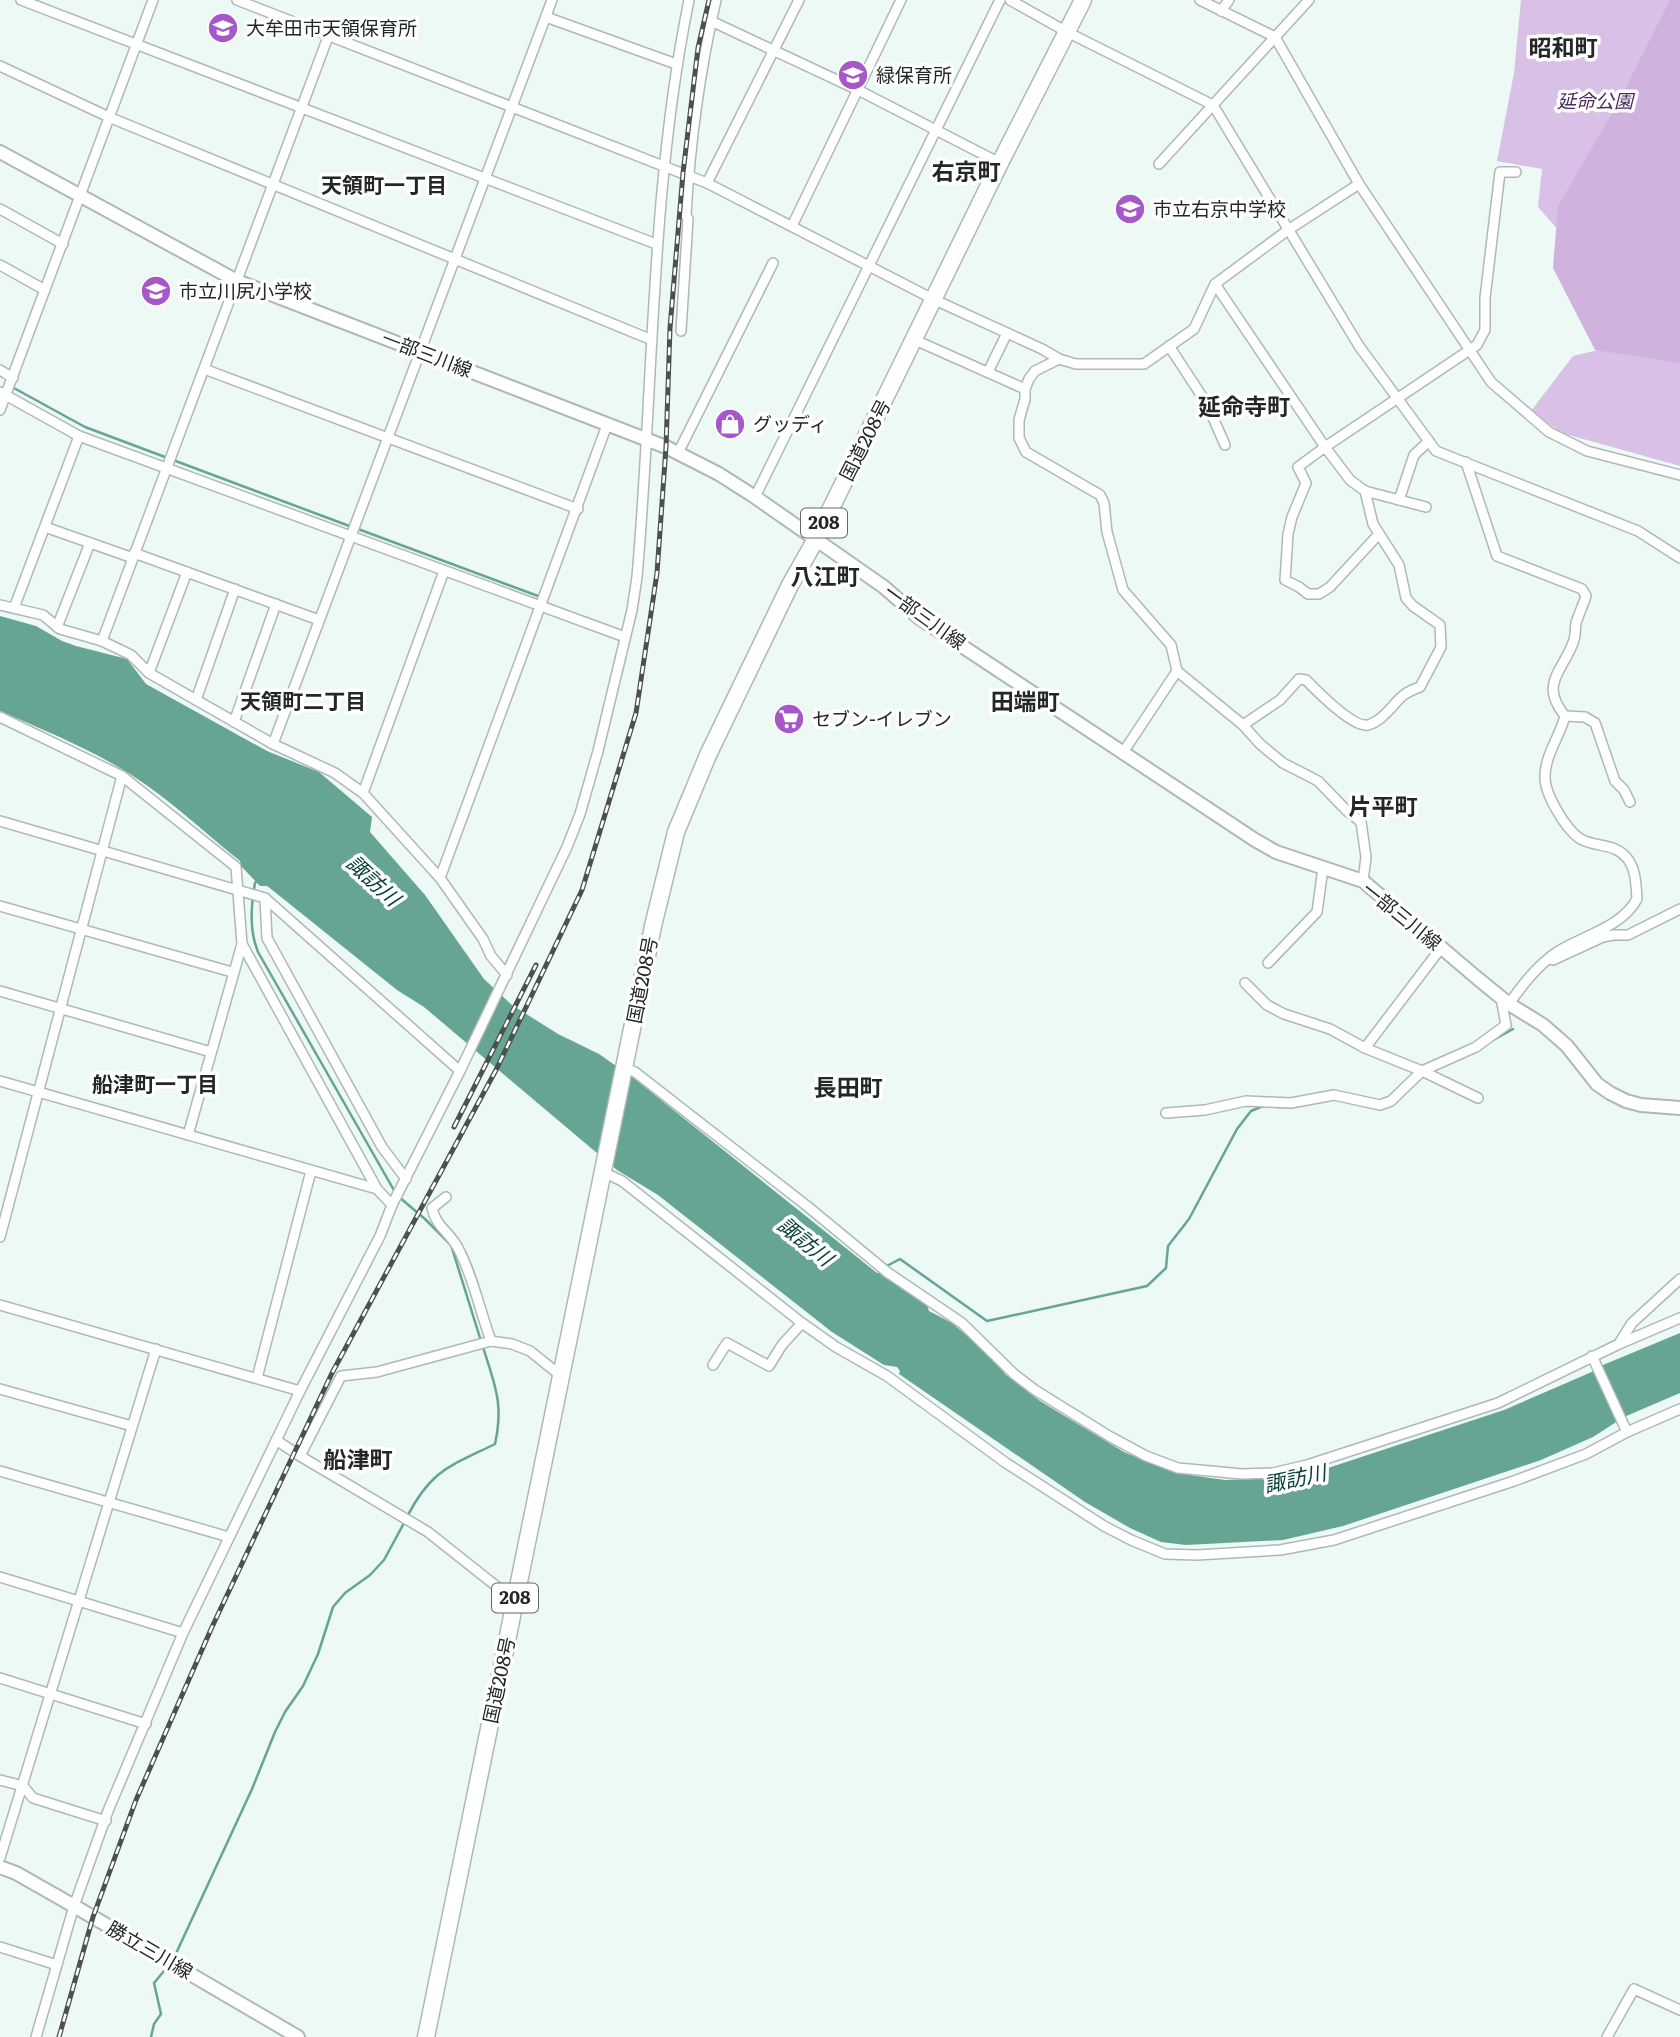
<svg xmlns="http://www.w3.org/2000/svg" width="1680" height="2037" font-family="Literata,'Noto Sans JP',serif">
<style>
.green{fill:#d9c0e6}
.forest{fill:#d0b2df}
.water{fill:#66a494}
.lines{fill:none;stroke-linecap:round;stroke-linejoin:round}
.stream{stroke:#66a494;stroke-width:2.5}
.street-casing{stroke:#aeb9b6;stroke-width:12}
.secondary-casing{stroke:#aeb9b6;stroke-width:16}
.highway-casing{stroke:#aeb9b6;stroke-width:19}
.street{stroke:#fff;stroke-width:9}
.secondary{stroke:#fff;stroke-width:12}
.highway{stroke:#fff;stroke-width:16}
.rail-casing{stroke:#4b514f;stroke-width:5}
.rail{stroke:#fff;stroke-width:2.5;stroke-dasharray:8;stroke-linecap:butt}
.labels{text-anchor:middle;stroke-width:7;stroke-linejoin:round;paint-order:stroke}
.shield{fill:#fff;stroke:#656867;stroke-width:2}
.shield-label{font-size:18px;font-weight:bold;fill:#232726}
.poi-label{font-size:19px;fill:#232726;stroke:#fff;text-anchor:start}
.park-label{font-size:19px;font-style:italic;fill:#4e295f;stroke:#fff}
.street-label{font-size:19px;fill:#232726;stroke:#fff}
.neighbourhood-label{font-size:21px;font-weight:bold;fill:#232726;stroke:#fff}
.water-label{font-size:21px;font-style:italic;fill:#094236;stroke:#fff}
.quarter-label{font-size:23px;font-weight:bold;fill:#232726;stroke:#fff}
</style>
<rect width="100%" height="100%" fill="#ecf9f5"/>
<!-- green -->
<polygon class="green" points="1521,0 1680,0 1680,466 1562,433 1531,411 1573,356 1623,344 1566,239 1538,207 1542,169 1497,161 1514,73"/>
<!-- forest -->
<polygon class="forest" points="1670,0 1680,0 1680,363 1595,350 1553,268 1558,206 1618,103"/>
<!-- water -->
<path class="water" d="M0 616 36 626 62 641 76 646 127 659 146 684 267 751 319 772 372 817 370 832 425 895 484 979 512 1005 558 1034 599 1054 636 1080 877 1273 881 1272 882 1276 926 1302 929 1311 952 1323 987 1353 1006 1375 1040 1401 1124 1452 1175 1473 1225 1480 1280 1478 1325 1469 1504 1410 1594 1371 1603 1365 1680 1333V1393L1624 1417 1593 1437 1541 1460 1343 1526 1283 1540 1186 1545 1161 1542 1130 1528 1085 1502 899 1374 900 1371 897 1367 884 1365 832 1332 658 1195 617 1170 424 1007 397 990 271 889 267 886H260L241 866 240 861C204 832 169 799 130 774 90 749 44 730 0 711Z"/>
<g class="lines">
<!-- stream -->
<g class="stream">
<polyline points="12,387 85,427 352,527"/>
<polyline points="358,529 538,596"/>
<path d="M258 880 255 883C251 906 249 930 258 952L395 1192"/>
<polyline points="1488,1043 1513,1029"/>
<polyline points="1356,1104 1380,1109"/>
<polyline points="1276,1107 1294,1107"/>
<polyline points="399,1197 425,1219 451,1245 481,1341"/>
<polyline points="885,1267 900,1259 987,1321 1147,1286 1166,1268 1168,1246 1189,1219 1237,1129 1251,1111 1263,1106"/>
<path d="M407 1517C431 1470 450 1466 495 1444 504 1404 495 1386 483 1347"/>
<polyline points="173,1960 252,1789 275,1732 285,1712 303,1686 318,1654 333,1607 345,1593 370,1575 384,1560 404,1523"/>
<polyline points="151,2037 154,2024 161,2014 154,1983 169,1965"/>
</g>
<!-- street casing -->
<g class="street-casing">
<g id="street">
<polyline points="21,0 656,244"/>
<polyline points="237,0 707,183 935,300 1042,349 1059,359 1076,364 1144,364 1194,329 1215,284 1288,230 1359,184"/>
<polyline points="1010,0 1067,32 1213,105 1359,346 1436,451 1638,531 1680,558"/>
<polyline points="1200,0 1275,37 1359,184 1491,382 1549,432 1587,451 1680,475"/>
<polyline points="1221,11 1229,0"/>
<polyline points="546,17 676,64"/>
<polyline points="711,21 858,90 1000,163"/>
<polyline points="0,66 111,118 652,340"/>
<polyline points="1159,164 1309,0"/>
<polyline points="707,183 799,0"/>
<polyline points="0,209 63,244"/>
<polyline points="792,226 901,0"/>
<polyline points="0,265 45,290"/>
<polyline points="1215,284 1325,447 1477,345 1485,330 1485,298 1500,172 1516,172"/>
<path d="M681 331 688 219 686 215C690 143 700 70 716 0"/>
<polyline points="915,340 1025,389"/>
<polyline points="1169,346 1207,404 1225,445"/>
<polyline points="1059,359 1035,371 1029,379 1025,389 1025,399 1019,420 1019,438 1026,452 1100,495 1104,503 1107,532 1123,590 1171,645 1177,671 1243,725 1260,744 1283,763 1318,781 1347,811 1361,822 1366,857 1363,881"/>
<polyline points="204,369 578,509"/>
<polyline points="0,370 13,378"/>
<polyline points="988,372 1007,333"/>
<polyline points="0,392 79,436 625,637"/>
<polyline points="0,410 153,0"/>
<polyline points="678,453 773,263"/>
<path d="M1466 462 1497 556 1582 589 1586 596C1583 605 1579 614 1576 623 1575 628 1576 634 1574 640 1564 671 1538 683 1565 716"/>
<polyline points="1365,491 1426,507"/>
<polyline points="755,497 1000,0"/>
<polyline points="1399,500 1414,455 1429,441"/>
<polyline points="45,527 133,558"/>
<polyline points="134,553 319,620"/>
<polyline points="0,605 43,615 60,629 102,641 131,655 149,673 273,744 335,773 363,793 440,878 483,939 491,956 507,975"/>
<polyline points="14,608 79,436"/>
<polyline points="57,627 90,543"/>
<polyline points="102,641 328,37"/>
<polyline points="149,673 187,572"/>
<polyline points="196,700 235,589"/>
<polyline points="1565,716 1585,717 1595,723 1615,781 1624,790 1630,802"/>
<polyline points="0,717 122,776 236,867 242,944 377,1189 392,1205"/>
<polyline points="234,722 276,604"/>
<path d="M1243 725 1280 700 1299 679 1306 680C1317 691 1353 728 1368 725 1372 724 1379 720 1382 717 1399 702 1397 695 1420 687L1441 647 1440 625 1413 606 1406 598 1399 565 1373 524 1365 491 1350 480 1325 447 1298 467 1306 483 1292 517 1288 534 1285 580 1299 587 1308 594H1319L1330 587 1378 535"/>
<polyline points="273,744 552,0"/>
<polyline points="1124,751 1177,671"/>
<polyline points="363,793 444,571"/>
<polyline points="0,821 265,898 460,1071"/>
<polyline points="440,878 607,425"/>
<polyline points="265,898 267,938 382,1147 406,1179"/>
<polyline points="0,906 232,972"/>
<polyline points="1553,960 1603,937 1613,935 1628,935 1680,909"/>
<polyline points="1268,963 1317,912 1323,868"/>
<polyline points="1245,983 1267,1005 1284,1014 1330,1029 1365,1048 1422,1071 1478,1098"/>
<polyline points="0,991 211,1052"/>
<path d="M1509 1004C1523 984 1537 966 1557 952 1584 935 1621 928 1637 899 1636 885 1636 869 1627 858 1614 842 1594 848 1579 838 1565 828 1545 794 1545 778 1544 757 1560 736 1565 716"/>
<polyline points="1365,1048 1441,948"/>
<polyline points="625,1068 635,1072 807,1206 887,1272 962,1323 1014,1374 1035,1390 1109,1436 1146,1456 1178,1468 1242,1474 1273,1473 1307,1465 1498,1403 1619,1344 1680,1318"/>
<polyline points="0,1081 377,1189"/>
<polyline points="1166,1113 1205,1110 1246,1101 1291,1103 1334,1095 1380,1105 1391,1101 1422,1071 1476,1047 1506,1025 1501,998"/>
<polyline points="188,1135 242,944"/>
<polyline points="603,1172 622,1181 802,1323 836,1347 887,1376 1006,1463 1104,1526 1131,1540 1165,1554 1197,1555 1280,1550 1334,1540 1514,1481 1586,1454 1627,1432 1680,1409"/>
<path d="M446 1197 432 1208C436 1227 449 1231 458 1248 473 1276 480 1311 491 1341"/>
<polyline points="0,1237 122,776"/>
<polyline points="0,1305 300,1391"/>
<polyline points="1620,1342 1632,1323 1680,1279"/>
<polyline points="1592,1356 1627,1432"/>
<polyline points="713,1365 727,1343 769,1366 782,1345 802,1323"/>
<polyline points="257,1378 311,1171"/>
<polyline points="0,1389 132,1426"/>
<polyline points="276,1440 300,1456"/>
<polyline points="0,1471 229,1537"/>
<polyline points="0,1577 183,1633"/>
<polyline points="515,1601 428,1532 300,1456 341,1376 377,1372 491,1341 512,1344 530,1351 561,1376"/>
<polyline points="0,1678 146,1724"/>
<polyline points="0,1780 23,1786 33,1798 106,1821"/>
<polyline points="0,1858 156,1349"/>
<polyline points="0,1947 57,1965"/>
<path d="M36 2037 74 1906 108 1811 183 1633 300 1391 380 1236 392 1205 460 1071 567 847 580 814 598 751 632 610 637 577C654 384 650 191 689 0"/>
<polyline points="1607,2037 1634,1989 1680,2010"/>
</g>
</g>
<!-- secondary casing -->
<g class="secondary-casing">
<g id="secondary">
<polyline points="0,152 237,281 666,447 719,474 755,497 884,587 918,617 1255,840 1276,852 1363,881 1477,978 1509,1004 1543,1025 1567,1046 1597,1084 1610,1093 1626,1101 1641,1105 1680,1108"/>
<polyline points="0,1867 16,1873 74,1906 298,2037"/>
</g>
</g>
<!-- highway casing -->
<g class="highway-casing">
<polyline id="highway" points="426,2037 653,926 676,832 708,755 790,585 816,539 1000,163 1083,0"/>
</g>
<!-- street -->
<use href="#street" class="street"/>
<!-- secondary -->
<use href="#secondary" class="secondary"/>
<!-- highway -->
<use href="#highway" class="highway"/>
<!-- rail casing -->
<g class="rail-casing">
<g id="rail">
<polyline points="454,1127 536,965"/>
<polyline points="59,2037 93,1917 136,1800 212,1627 332,1373 496,1070 582,890 636,713 657,573 666,447 670,328 683,173 698,48 709,0"/>
</g>
</g>
<!-- rail -->
<use href="#rail" class="rail"/>
</g>
<!-- icons -->
<defs>
<g id="school-disc" transform="scale(1.575)"><circle r="9.5" fill="#a658c9" stroke="#fff"/><path d="M0-5L7-2L0 1L-7-2ZM-4 1L0 2.5L4 1V4Q0 6-4 4Z" fill="#fff"/></g>
<g id="shop-disc" transform="scale(1.575)"><circle r="9.5" fill="#a658c9" stroke="#fff"/><path d="M-5-2.5h2.3a2.7 3.5 0 0 1 5.4 0H5L5.5 6h-11ZM-1.5-2.5h3a1.5 2.3 0 0 0-3 0Z" fill="#fff"/></g>
<g id="supermarket-disc" transform="scale(1.575)"><circle r="9.5" fill="#a658c9" stroke="#fff"/><path d="M-6-5.5h2.5l.6 2H6L4.5 2H-2.5L-4.4-4H-6ZM-1.5 3.2a1.3 1.3 0 1 0 .1 0ZM3 3.2a1.3 1.3 0 1 0 .1 0Z" fill="#fff"/></g>
</defs>
<g fill-rule="evenodd">
<use href="#school-disc" x="223" y="28"/>
<use href="#school-disc" x="853" y="75"/>
<use href="#school-disc" x="1130" y="209"/>
<use href="#school-disc" x="156" y="291"/>
<use href="#shop-disc" x="730" y="424"/>
<use href="#supermarket-disc" x="789" y="719"/>
</g>
<g class="labels">
<!-- shield labels -->
<g class="shield">
<rect x="801" y="508.5" width="46" height="29" rx="5"/>
<rect x="492" y="1583.5" width="46" height="29" rx="5"/>
</g>
<g class="shield-label">
<text x="824" y="529">208</text>
<text x="515" y="1604">208</text>
</g>
<!-- poi labels -->
<g class="poi-label">
<text x="246" y="35">大牟田市天領保育所</text>
<text x="876" y="82">緑保育所</text>
<text x="1153" y="216">市立右京中学校</text>
<text x="179" y="298">市立川尻小学校</text>
<text x="753" y="431">グッディ</text>
<text x="812" y="726">セブン-イレブン</text>
</g>
<!-- park labels -->
<g class="park-label">
<text x="1595" y="108">延命公園</text>
</g>
<!-- street labels -->
<g class="street-label">
<text transform="translate(427 354) rotate(21)" y="7">一部三川線</text>
<text transform="translate(865 440) rotate(-63)" y="7">国道208号</text>
<text transform="translate(925 617) rotate(36)" y="7">一部三川線</text>
<text transform="translate(1402 916) rotate(39)" y="7">一部三川線</text>
<text transform="translate(642 980) rotate(-79)" y="7">国道208号</text>
<text transform="translate(499 1680) rotate(-78)" y="7">国道208号</text>
<text transform="translate(150 1950) rotate(30)" y="7">勝立三川線</text>
</g>
<!-- neighbourhood labels -->
<g class="neighbourhood-label">
<text x="384" y="193">天領町一丁目</text>
<text x="303" y="709">天領町二丁目</text>
<text x="155" y="1092">船津町一丁目</text>
</g>
<!-- water labels -->
<g class="water-label">
<text transform="translate(373 881) rotate(42)" y="7">諏訪川</text>
<text transform="translate(805 1242) rotate(39)" y="7">諏訪川</text>
<text transform="translate(1295 1479) rotate(-12)" y="7">諏訪川</text>
</g>
<!-- quarter labels -->
<g class="quarter-label">
<text x="1563" y="56">昭和町</text>
<text x="966" y="180">右京町</text>
<text x="1244" y="415">延命寺町</text>
<text x="825" y="585">八江町</text>
<text x="1025" y="710">田端町</text>
<text x="1383" y="815">片平町</text>
<text x="848" y="1096">長田町</text>
<text x="358" y="1468">船津町</text>
</g>
</g>
</svg>
